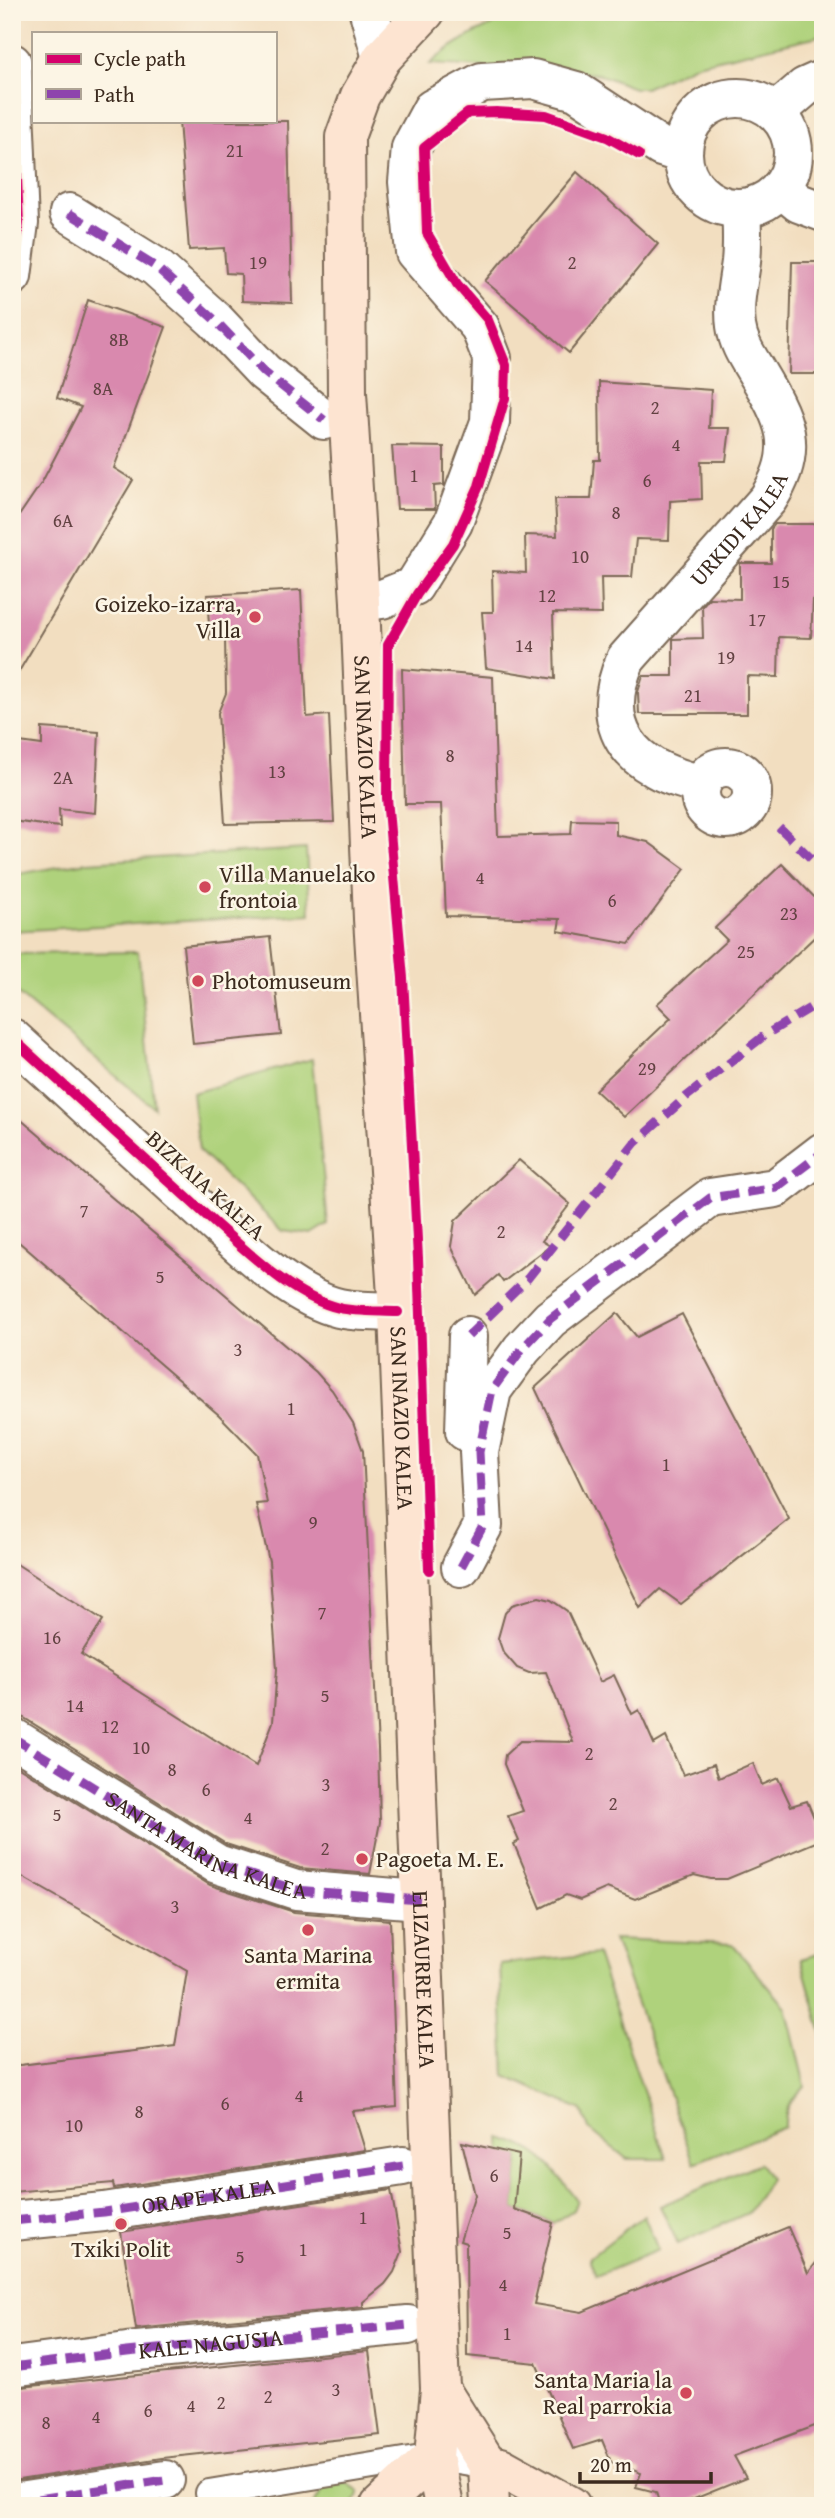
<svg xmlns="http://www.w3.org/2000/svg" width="835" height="2518" font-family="'Gentium Book Plus',serif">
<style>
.green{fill:#afd27c;stroke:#757e4d;stroke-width:2}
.building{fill:#d989ae}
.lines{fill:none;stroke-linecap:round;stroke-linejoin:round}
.lane-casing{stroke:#7b6957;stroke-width:30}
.street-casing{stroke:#7b6957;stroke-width:42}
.secondary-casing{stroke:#7b6957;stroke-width:42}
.lane{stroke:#fff;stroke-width:26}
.street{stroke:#fff;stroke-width:38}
.secondary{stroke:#fde4d1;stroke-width:38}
.quiet{stroke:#8e44ad;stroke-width:9;stroke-dasharray:18 9;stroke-linecap:butt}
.cycleway-casing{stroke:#fcf5e5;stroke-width:15}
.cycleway{stroke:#d6006c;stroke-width:10}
.poi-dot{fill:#d1495b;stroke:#fcf5e5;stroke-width:2.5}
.labels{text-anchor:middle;stroke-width:5;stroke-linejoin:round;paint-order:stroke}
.number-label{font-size:19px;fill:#624242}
.street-label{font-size:23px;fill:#3b2a1e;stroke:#fcf5e5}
.poi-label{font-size:23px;fill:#3b2a1e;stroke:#fcf5e5;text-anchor:start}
</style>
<rect width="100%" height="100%" fill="#fcf5e5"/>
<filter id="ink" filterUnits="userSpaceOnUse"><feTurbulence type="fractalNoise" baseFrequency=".0143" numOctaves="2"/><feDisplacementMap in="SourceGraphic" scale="14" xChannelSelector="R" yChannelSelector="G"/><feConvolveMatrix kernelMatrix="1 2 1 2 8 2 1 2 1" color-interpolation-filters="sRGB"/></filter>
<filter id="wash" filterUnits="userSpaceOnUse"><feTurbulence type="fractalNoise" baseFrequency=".00686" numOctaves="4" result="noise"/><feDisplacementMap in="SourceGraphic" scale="28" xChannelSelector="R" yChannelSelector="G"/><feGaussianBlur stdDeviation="1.57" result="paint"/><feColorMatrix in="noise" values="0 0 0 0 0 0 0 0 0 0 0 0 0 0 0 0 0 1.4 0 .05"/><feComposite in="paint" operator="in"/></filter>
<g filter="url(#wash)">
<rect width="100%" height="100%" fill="#f2dec0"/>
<!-- green -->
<g class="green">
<path d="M530 12H823V35L697 64 645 88H634L598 74 430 64C459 37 493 23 530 12Z"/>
<polygon points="306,849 310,914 12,931 12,875 87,862"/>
<polygon points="138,952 154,1108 12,989 12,954"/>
<polygon points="312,1059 328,1225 312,1235 283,1231 199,1151 192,1093"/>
<path d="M614 1939 732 1944 786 2007 805 2086C792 2099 784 2108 785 2127L694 2163Z"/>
<polygon points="822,1953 823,1955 823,2038 801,1959"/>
<polygon points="597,1954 666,2159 627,2159 589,2129 582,2110 505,2076 500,1964"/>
<path d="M500 2138C542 2149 552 2167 577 2200L573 2210 553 2223 514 2209 519 2156 501 2151Z"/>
<polygon points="760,2163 770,2179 748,2213 678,2244 660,2206"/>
<polygon points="644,2215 658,2250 596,2276 589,2258"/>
<polygon points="347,2483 359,2491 353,2506 313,2506 325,2485"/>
</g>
<g id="blocks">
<!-- building -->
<g class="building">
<polygon points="179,121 288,121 292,303 242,301 241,274 226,273 224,248 189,250"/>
<polygon points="577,172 658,244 569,353 485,281"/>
<polygon points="792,262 823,262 823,374 789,374"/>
<polygon points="88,300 166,327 114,468 133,480 12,683 12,526 42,482 81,407 57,398"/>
<polygon points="599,382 711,390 709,428 730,428 726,461 701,461 702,499 670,501 669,540 636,539 632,577 601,577 602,614 553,613 555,679 486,668 482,612 493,612 492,571 526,573 525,535 557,536 555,499 591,499 594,460 600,460"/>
<polygon points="392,446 444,447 444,485 434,486 435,509 397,509"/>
<polygon points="775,524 823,524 823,600 813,600 811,638 779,637 778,677 747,676 747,714 639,714 638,692 643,676 673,676 673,639 703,638 702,606 709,598 740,599 740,563 771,563 771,529"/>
<polygon points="301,590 307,717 329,715 334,822 225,824 218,713 226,693 225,638 210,639 207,595"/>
<polygon points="402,669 493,677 498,836 571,834 572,820 616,821 616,835 648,842 685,869 629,944 558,931 560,919 446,916 441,804 405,804"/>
<polygon points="42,728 99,732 95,813 59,809 60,827 12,821 12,741 42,745"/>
<polygon points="782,864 823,906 823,929 624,1117 595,1090 671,1018 657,1004 727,940 715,928"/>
<polygon points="270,937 281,1035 193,1044 183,946"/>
<polygon points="12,1112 316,1372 332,1390 353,1423 363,1451 378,1748 380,1822 370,1874 300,1868 226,1844 24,1718 12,1715 12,1561 103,1620 81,1654 256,1766 273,1722 277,1669 269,1561 256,1504 267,1503 257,1454 219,1415 12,1236"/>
<polygon points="519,1160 570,1204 542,1241 550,1246 503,1282 498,1275 475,1295 451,1246 455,1221"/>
<polygon points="617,1313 637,1337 682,1314 789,1519 681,1604 660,1589 640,1608 535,1388"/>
<polygon points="539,1597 551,1600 567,1611 600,1682 614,1675 632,1714 639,1710 654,1744 666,1737 683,1775 714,1764 719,1778 753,1763 762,1785 778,1778 791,1806 807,1801 823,1839 727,1879 711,1879 694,1875 635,1899 607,1888 580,1900 566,1895 541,1908 514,1844 519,1841 508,1816 523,1811 504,1764 505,1755 520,1741 573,1742 546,1672 529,1673 517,1668 503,1652 498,1638 505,1613 512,1605"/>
<polygon points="12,1763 210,1885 294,1912 390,1920 397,2107 353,2111 365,2150 114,2188 113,2183 12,2192 12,2066 175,2046 187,1971 12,1871"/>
<polygon points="462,2142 519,2155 514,2209 553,2223 534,2304 582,2312 788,2227 808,2273 823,2254 823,2423 734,2456 746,2478 677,2506 660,2506 656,2492 636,2487 641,2473 611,2462 602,2440 573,2449 536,2363 467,2356 466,2243 460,2241 475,2195"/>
<polygon points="391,2190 402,2252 394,2272 385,2284 363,2302 363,2307 136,2329 121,2232"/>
<polygon points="369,2351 380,2435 162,2458 12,2481 12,2388"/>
</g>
</g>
</g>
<g filter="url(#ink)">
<use href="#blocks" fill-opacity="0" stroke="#7b6957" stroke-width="2"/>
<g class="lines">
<!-- lane casing -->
<g class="lane-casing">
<polyline id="lane" points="212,2506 209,2493 434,2456 488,2465"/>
</g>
<!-- street casing -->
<g class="street-casing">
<g id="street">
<polyline points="369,12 382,58"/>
<polyline points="12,63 19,223 12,276"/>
<circle cx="738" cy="153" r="55"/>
<polyline points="776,112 805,87 823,79"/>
<polyline points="781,188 799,203 823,212"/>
<polyline points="69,213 156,267 215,320 264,372 324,420"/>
<polyline points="360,602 382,599 414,586 453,523 490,422 492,358 480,327 415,252 408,182 411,148 432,109 482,82 533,79 576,91 661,147 683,154"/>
<circle cx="726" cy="793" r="26"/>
<path id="s1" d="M701 785C686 780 668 776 655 768 610 743 607 701 626 659L768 499C803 445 782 415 753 366 745 353 738 341 736 326 733 304 738 284 741 262 743 243 742 226 741 208"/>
<path d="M12 1038 218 1226C252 1256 294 1297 339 1308 357 1312 379 1311 398 1312"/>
<polyline points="465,1431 468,1336"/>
<polyline points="461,1567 483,1526 479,1452 492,1390 522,1349 550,1319 710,1198 776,1188 823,1152"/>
<polyline points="12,1737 217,1864 296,1890 420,1900"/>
<polyline points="12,2221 104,2212 403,2166"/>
<polyline points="12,2367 127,2352 408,2325"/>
<polyline points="12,2503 165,2480"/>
</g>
</g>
<!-- secondary casing -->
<g class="secondary-casing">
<g id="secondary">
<path id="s2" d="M425 12 382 58 360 96 345 137 347 393 360 602 373 919 398 1312 440 2389 434 2456 444 2506"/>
<polyline points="440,2389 488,2465 490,2506"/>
<polyline points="488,2465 501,2467 571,2506"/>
<polyline points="380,2506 434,2456"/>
</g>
</g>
<!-- lane -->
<use href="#lane" class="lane"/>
<!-- street -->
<use href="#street" class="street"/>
<!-- secondary -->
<use href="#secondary" class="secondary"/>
<!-- quiet -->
<g class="quiet">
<polyline points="69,213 156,267 215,320 264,372 324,420"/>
<polyline points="779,827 823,870"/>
<polyline points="468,1336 528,1278 635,1143 686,1097 765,1035 823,1000"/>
<polyline points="461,1567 483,1526 479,1452 492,1390 522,1349 550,1319 710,1198 776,1188 823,1152"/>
<path id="s3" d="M12 1737 217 1864 296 1890 420 1900"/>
<path id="s4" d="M12 2221 104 2212 403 2166"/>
<path id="s5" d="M12 2367 127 2352 408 2325"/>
<polyline points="12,2503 165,2480"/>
</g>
<!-- cycleway casing -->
<g class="cycleway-casing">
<g id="cycleway">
<polyline points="12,63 19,223 12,276"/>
<path d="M12 1038 218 1226C252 1256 294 1297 339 1308 357 1312 379 1311 398 1312"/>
<polyline points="429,1570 418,1258 403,978 387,798 388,645 417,594 453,544 479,486 505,398 506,365 488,320 457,284 427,233 424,148 468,113 496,112 546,115 607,137 639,155"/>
</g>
</g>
<!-- cycleway -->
<use href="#cycleway" class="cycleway"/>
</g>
</g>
<!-- markers -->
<g class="poi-dot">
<circle cx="255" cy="617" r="7"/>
<circle cx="205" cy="887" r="7"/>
<circle cx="198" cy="981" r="7"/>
<circle cx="362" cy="1859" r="7"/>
<circle cx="308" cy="1930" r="7"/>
<circle cx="121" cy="2224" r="7"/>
<circle cx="686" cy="2393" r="7"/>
</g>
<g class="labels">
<!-- number labels -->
<g class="number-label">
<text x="235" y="157">21</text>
<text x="258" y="269">19</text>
<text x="572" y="269">2</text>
<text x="119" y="346">8B</text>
<text x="103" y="395">8A</text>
<text x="655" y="414">2</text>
<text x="676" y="451">4</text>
<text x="414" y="482">1</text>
<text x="647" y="487">6</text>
<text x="616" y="519">8</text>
<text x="63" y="527">6A</text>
<text x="580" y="563">10</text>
<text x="781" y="588">15</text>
<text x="547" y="602">12</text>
<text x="757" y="626">17</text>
<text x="524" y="652">14</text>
<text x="726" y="664">19</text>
<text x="693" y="702">21</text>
<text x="450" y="762">8</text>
<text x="277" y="778">13</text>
<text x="63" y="784">2A</text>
<text x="480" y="884">4</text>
<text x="612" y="907">6</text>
<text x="789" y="920">23</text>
<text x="746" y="958">25</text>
<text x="647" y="1075">29</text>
<text x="84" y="1217">7</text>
<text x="501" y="1238">2</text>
<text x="160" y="1283">5</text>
<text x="238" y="1356">3</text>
<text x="291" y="1415">1</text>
<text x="666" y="1471">1</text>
<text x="313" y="1529">9</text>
<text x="322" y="1619">7</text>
<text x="52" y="1644">16</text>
<text x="325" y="1702">5</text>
<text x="75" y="1712">14</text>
<text x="110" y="1733">12</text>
<text x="141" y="1754">10</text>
<text x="589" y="1760">2</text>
<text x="172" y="1776">8</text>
<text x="326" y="1791">3</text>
<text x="206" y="1796">6</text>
<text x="613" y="1810">2</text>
<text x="57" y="1821">5</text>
<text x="248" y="1824">4</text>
<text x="325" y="1855">2</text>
<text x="175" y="1913">3</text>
<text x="299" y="2102">4</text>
<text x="225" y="2110">6</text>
<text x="139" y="2118">8</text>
<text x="74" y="2132">10</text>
<text x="494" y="2182">6</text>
<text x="363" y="2224">1</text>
<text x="507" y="2239">5</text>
<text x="303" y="2256">1</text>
<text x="240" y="2263">5</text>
<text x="503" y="2291">4</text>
<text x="507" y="2340">1</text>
<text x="336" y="2396">3</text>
<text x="268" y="2403">2</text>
<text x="221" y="2409">2</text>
<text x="191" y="2412">4</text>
<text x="148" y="2417">6</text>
<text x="96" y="2423">4</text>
<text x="46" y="2429">8</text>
</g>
<!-- street labels -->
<g class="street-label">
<text dy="8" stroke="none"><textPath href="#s1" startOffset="348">URKIDI KALEA</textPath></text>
<text dy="8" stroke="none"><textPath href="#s2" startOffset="761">SAN INAZIO KALEA</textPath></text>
<text transform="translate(206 1185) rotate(42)" y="8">BIZKAIA KALEA</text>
<text dy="8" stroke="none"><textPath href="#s2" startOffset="1433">SAN INAZIO KALEA</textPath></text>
<text dy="8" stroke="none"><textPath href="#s3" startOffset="224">SANTA MARINA KALEA</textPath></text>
<text dy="8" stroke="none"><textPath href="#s2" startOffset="1995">ELIZAURRE KALEA</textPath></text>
<text dy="8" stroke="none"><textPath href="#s4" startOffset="198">ORAPE KALEA</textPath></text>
<text dy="8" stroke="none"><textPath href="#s5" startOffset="200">KALE NAGUSIA</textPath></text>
</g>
<!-- poi labels -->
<g class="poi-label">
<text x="241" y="612" text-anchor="end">Goizeko-izarra,<tspan x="241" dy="26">Villa</tspan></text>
<text x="219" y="882">Villa Manuelako<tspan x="219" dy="26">frontoia</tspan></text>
<text x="212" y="989">Photomuseum</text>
<text x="376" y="1867">Pagoeta M. E.</text>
<text x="308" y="1963" text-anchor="middle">Santa Marina<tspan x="308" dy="26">ermita</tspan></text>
<text x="121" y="2257" text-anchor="middle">Txiki Polit</text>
<text x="672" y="2388" text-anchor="end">Santa Maria la<tspan x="672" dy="26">Real parrokia</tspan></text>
</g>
</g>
<!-- margin -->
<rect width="835" height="2518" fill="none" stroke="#fcf5e5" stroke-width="42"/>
<!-- legend -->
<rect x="32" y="32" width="245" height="91" fill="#fcf5e5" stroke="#afa495" stroke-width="2"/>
<rect x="46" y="54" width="35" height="10" fill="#d6006c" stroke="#afa495" stroke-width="2"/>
<text x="94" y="66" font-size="21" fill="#3b2a1e">Cycle path</text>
<rect x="46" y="89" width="35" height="10" fill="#8e44ad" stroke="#afa495" stroke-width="2"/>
<text x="94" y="102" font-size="21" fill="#3b2a1e">Path</text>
<!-- scale -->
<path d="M580 2472v10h131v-10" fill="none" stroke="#3b2a1e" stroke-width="3.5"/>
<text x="590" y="2472" font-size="21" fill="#3b2a1e" stroke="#fcf5e5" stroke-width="5" paint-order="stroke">20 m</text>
</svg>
